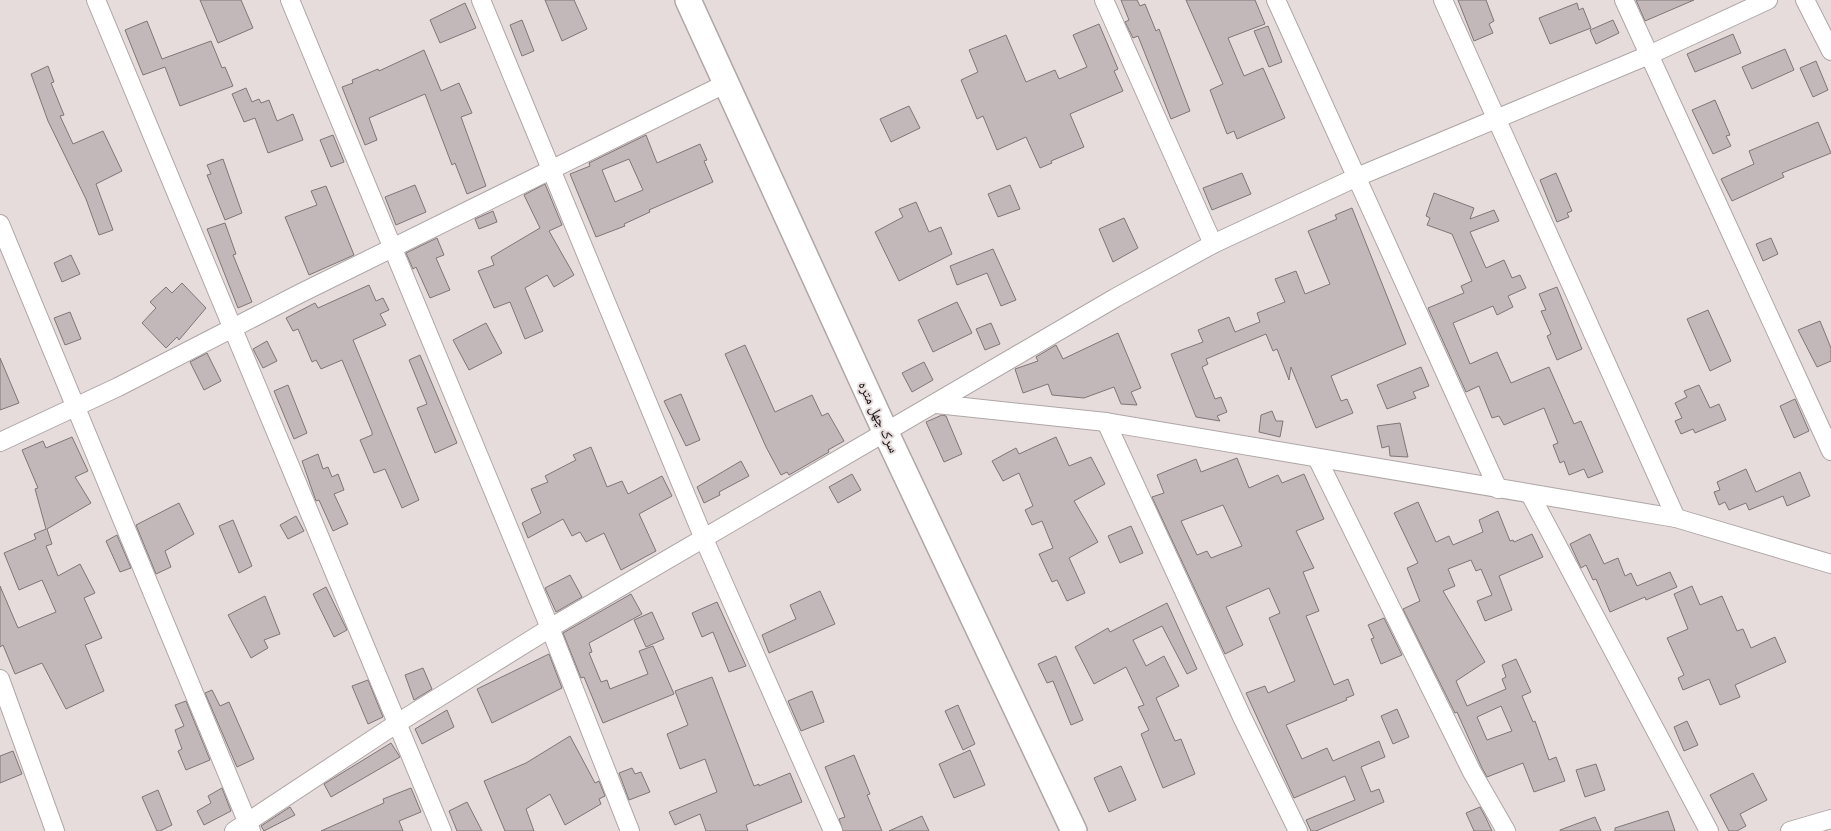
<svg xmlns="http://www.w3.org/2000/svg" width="1831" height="831" font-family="'Source Serif 4','Noto Naskh Arabic',serif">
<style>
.building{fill:#c2b8b9;stroke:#7f7677;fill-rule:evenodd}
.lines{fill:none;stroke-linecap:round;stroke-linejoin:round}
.street-casing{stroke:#afa6a6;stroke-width:20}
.secondary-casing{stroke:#afa6a6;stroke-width:28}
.street{stroke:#fff;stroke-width:18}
.secondary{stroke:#fff;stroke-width:25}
.labels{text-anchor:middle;stroke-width:4;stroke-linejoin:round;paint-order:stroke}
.street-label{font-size:14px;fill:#130f0f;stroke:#e6dcdc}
</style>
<rect width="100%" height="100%" fill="#e6dcdc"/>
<!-- building -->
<g class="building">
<polygon points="200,0 241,0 253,28 218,43"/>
<polygon points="545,0 574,0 587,29 562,41"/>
<polygon points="1121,0 1137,0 1140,6 1145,4 1156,31 1159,29 1190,111 1171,119 1138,36 1133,38 1125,22 1129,20"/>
<polygon points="1186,0 1255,0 1265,24 1228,38 1244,76 1263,68 1285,118 1237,139 1234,131 1227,134 1210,90 1223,84"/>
<polygon points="1458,0 1486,0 1494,21 1489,24 1493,33 1474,41"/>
<polygon points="1636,0 1694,0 1645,21"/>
<polygon points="465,3 476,28 440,43 430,20"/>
<polygon points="1577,3 1579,10 1583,8 1591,28 1550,44 1539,18"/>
<polygon points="522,20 534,51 522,56 510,25"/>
<polygon points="1613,20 1619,33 1596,44 1590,30"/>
<polygon points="147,21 162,59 211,41 222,68 225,67 233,86 180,106 165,67 143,75 125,30"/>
<polygon points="1099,24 1118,69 1114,71 1123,91 1070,114 1084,147 1051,161 1052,163 1040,168 1026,137 997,150 983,116 977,119 961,80 978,72 969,50 1006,35 1026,82 1055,70 1059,79 1087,67 1073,35"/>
<polygon points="1268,26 1282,62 1269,67 1254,31"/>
<polygon points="1733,34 1741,53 1695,72 1687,54"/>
<polygon points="1785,49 1794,70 1752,89 1742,67"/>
<polygon points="424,50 441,91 459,83 472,113 461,117 486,186 467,194 455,163 452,165 425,94 369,118 377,140 365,145 342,87 353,83 352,80 378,69 379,71"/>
<polygon points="1816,61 1828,90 1813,97 1800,68"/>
<polygon points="48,66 54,82 51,83 64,115 60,116 73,144 103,131 122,171 96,184 113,230 99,235 86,199 48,121 31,74"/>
<polygon points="246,88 252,102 259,99 261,103 269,100 277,121 293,114 303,140 268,153 255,118 244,122 232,94"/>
<polygon points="1715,100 1730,135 1726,136 1731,146 1713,154 1692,110"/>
<polygon points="909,106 920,128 891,142 880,119"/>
<polygon points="1818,122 1831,153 1782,173 1784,177 1732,201 1721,179 1754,164 1749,151"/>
<polygon points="333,135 344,162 331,167 320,140"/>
<path d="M646 135 657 163 700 144 707 160 704 161 713 182 649 210 650 212 624 224 625 226 596 237 570 174 590 166 589 163ZM629 159 643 190 615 202 602 170Z"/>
<polygon points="223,159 242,213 225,220 207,175 211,174 207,165"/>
<polygon points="1242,173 1251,194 1212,210 1203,188"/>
<polygon points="1556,173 1572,211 1567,213 1569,217 1557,222 1540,180"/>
<polygon points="545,184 562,225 549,231 574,275 554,287 547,275 525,288 543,331 525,339 510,302 494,308 478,271 494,265 491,257 540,228 524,195"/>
<polygon points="415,185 426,212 396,225 385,197"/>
<polygon points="1010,185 1020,209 998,217 988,194"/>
<polygon points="326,186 354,255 309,275 285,217 317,205 311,191"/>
<polygon points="1434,193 1474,208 1470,219 1494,210 1499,221 1470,232 1486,268 1504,260 1512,278 1520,275 1526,288 1508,296 1513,307 1497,315 1493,306 1453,323 1470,364 1497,352 1511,383 1549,367 1574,424 1581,421 1603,472 1588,478 1584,469 1569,475 1564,461 1560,463 1553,445 1558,443 1544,408 1504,425 1499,416 1492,418 1479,386 1466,392 1428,308 1464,293 1461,286 1472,281 1452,234 1427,225 1430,218 1426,216"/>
<polygon points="916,202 929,232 941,227 952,254 899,281 875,232 903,217 899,209"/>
<polygon points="1352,208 1406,344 1331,376 1341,401 1347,399 1353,413 1316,428 1291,367 1289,380 1277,349 1273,351 1266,334 1206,359 1208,364 1202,367 1215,399 1221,397 1227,412 1217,416 1220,421 1196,417 1171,354 1203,342 1198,330 1229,317 1235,332 1260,322 1257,313 1285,302 1275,279 1296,271 1305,294 1330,284 1308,231 1337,219 1335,215"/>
<polygon points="493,211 497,222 479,229 475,219"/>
<polygon points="1124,218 1138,248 1113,262 1099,229"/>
<polygon points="225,223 236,254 233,255 252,302 238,308 207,229"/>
<polygon points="437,238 444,255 436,258 450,290 430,298 416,267 413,269 406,253"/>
<polygon points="1771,238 1778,254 1763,261 1756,244"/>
<polygon points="993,249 1016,300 1001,306 987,273 957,285 950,266"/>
<polygon points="71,255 80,274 62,282 54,263"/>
<polygon points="182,283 206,308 179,340 177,337 166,348 142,323 156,308 150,302 166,287 172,293"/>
<polygon points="369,285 376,301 383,298 389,310 380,314 386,325 353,340 419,500 402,508 385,469 374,473 360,440 372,435 372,432 342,360 321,369 316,360 312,362 298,329 293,331 286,318 315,303 318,308"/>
<polygon points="1557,287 1582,349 1557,360 1547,336 1551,334 1541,311 1546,310 1539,294"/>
<polygon points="957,302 972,333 933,352 918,320"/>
<polygon points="1708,310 1731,361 1710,371 1687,319"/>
<polygon points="70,312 81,339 65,345 54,318"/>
<polygon points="1820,321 1831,348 1831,361 1817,367 1798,330"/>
<polygon points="486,323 502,353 469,370 453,340"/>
<polygon points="991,323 1000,344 985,350 976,329"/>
<polygon points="1118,333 1141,388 1131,392 1137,405 1121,404 1114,387 1084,398 1052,395 1048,384 1023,393 1015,369 1038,361 1036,357 1056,345 1063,359"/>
<polygon points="267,341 277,361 263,368 253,349"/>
<polygon points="745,345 775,412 812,395 822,416 828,413 844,441 828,450 829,452 789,475 787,472 781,475 766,447 725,354"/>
<polygon points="207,353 221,381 204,390 190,362"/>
<polygon points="420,355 457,443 435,453 417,408 427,404 409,360"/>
<polygon points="0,358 19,403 0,410"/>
<polygon points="924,362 933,380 912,392 902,373"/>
<polygon points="1421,367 1429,386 1413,392 1416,398 1387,409 1377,385"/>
<polygon points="288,385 307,433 294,439 274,391"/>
<polygon points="1699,385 1710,408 1719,404 1726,420 1695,433 1693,429 1681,434 1675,421 1682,418 1675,403 1687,397 1684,391"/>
<polygon points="681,394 700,440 686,446 664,401"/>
<polygon points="1795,399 1809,431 1794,438 1780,406"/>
<polygon points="1272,411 1276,421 1283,421 1280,437 1259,432 1261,415"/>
<polygon points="942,415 946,416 962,454 944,462 926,422"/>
<polygon points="1400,423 1408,457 1390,456 1389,446 1382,448 1377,426"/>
<polygon points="72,437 88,471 75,477 91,503 47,529 52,544 46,546 58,576 80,564 95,593 84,598 102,638 85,645 104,691 66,709 42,663 15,674 3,645 0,647 0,586 18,628 56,612 42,580 19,590 4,553 36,539 34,534 46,529 35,489 38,488 22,450 43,441 46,448"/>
<polygon points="1056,437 1069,466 1091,457 1105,484 1074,501 1098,542 1069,558 1085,593 1067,601 1057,580 1052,582 1039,554 1053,548 1042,521 1032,525 1025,510 1033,506 1019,473 1003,481 992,461 1016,448 1019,454"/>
<polygon points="591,447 607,487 622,481 628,494 662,476 672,496 639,514 656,551 621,570 604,533 586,542 580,532 572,536 563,519 528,538 522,523 541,513 531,489 548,482 545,476 576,460 573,455"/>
<polygon points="318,454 323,469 328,467 332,477 338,474 344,490 334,494 348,524 333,531 319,500 316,501 302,461"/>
<path d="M1237 458 1249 488 1278 475 1282 483 1304 474 1324 519 1296 531 1314 568 1303 572 1319 611 1306 616 1334 685 1348 679 1354 695 1346 698 1347 700 1286 725 1302 759 1327 748 1333 761 1379 741 1385 757 1361 767 1371 792 1379 789 1384 802 1316 831H1311L1306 820 1355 800 1345 776 1294 798 1246 693 1265 686 1268 693 1295 681 1269 618 1280 613 1269 588 1226 607 1243 645 1225 654 1152 497 1164 493 1157 475 1196 459 1201 472ZM1223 505 1242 546 1211 558 1207 551 1197 555 1181 521Z"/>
<polygon points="741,461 749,476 719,492 720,495 704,503 697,487"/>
<polygon points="1746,469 1756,492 1800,472 1810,496 1787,506 1783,496 1749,510 1746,503 1729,510 1725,502 1719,505 1714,492 1720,490 1717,482"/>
<polygon points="852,474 861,490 838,503 829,487"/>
<path d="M1418 502 1436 542 1449 536 1453 545 1483 532 1479 520 1498 511 1510 541 1513 540 1514 542 1532 534 1543 557 1499 576 1512 610 1485 621 1477 601 1492 595 1481 569 1476 571 1471 560 1448 569 1455 586 1443 591 1485 662 1456 681 1467 706 1506 689 1502 679 1506 677 1502 665 1516 659 1531 692 1522 696 1533 722 1535 721 1549 760 1556 757 1565 781 1534 792 1523 763 1487 777 1482 768 1457 712 1455 713 1403 609 1420 601 1407 568 1418 563 1394 513ZM1501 706 1512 731 1487 740 1477 717Z"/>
<polygon points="179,503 194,534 165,551 171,567 156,574 136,525"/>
<polygon points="296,516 304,531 288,539 280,525"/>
<polygon points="233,520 252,566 239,573 219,526"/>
<polygon points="1131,526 1143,553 1120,563 1108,536"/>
<polygon points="1590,534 1604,564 1618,558 1625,576 1631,573 1637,586 1670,572 1677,587 1646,600 1645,597 1610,612 1596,579 1593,580 1586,565 1581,568 1570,544"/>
<polygon points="117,535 131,568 120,572 106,541"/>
<polygon points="570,575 582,597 556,612 545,588"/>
<polygon points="1692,586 1700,605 1722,596 1737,631 1743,629 1751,648 1775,637 1786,662 1735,685 1740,697 1720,705 1709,679 1683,690 1678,678 1684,675 1667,638 1688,629 1674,594"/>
<polygon points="326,587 347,630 334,637 313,594"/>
<polygon points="820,591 835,624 769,653 762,635 796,619 790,605"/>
<polygon points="631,594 642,614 589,643 592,652 589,653 601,682 607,680 610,689 648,674 639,651 653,646 674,694 603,723 584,677 581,678 563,633"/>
<polygon points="265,596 280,634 264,640 268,648 251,658 228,615"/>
<polygon points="717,602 746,666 729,672 713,632 702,637 692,613"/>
<polygon points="1167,603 1197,669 1187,674 1162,626 1133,640 1146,666 1164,656 1179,686 1156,698 1175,741 1181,739 1195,774 1163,788 1141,734 1149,730 1138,707 1144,705 1126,667 1094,684 1075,647 1108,628 1110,632"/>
<polygon points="652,612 664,639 646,647 634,620"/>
<polygon points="1384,618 1402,655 1381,664 1371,639 1374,638 1368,625"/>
<polygon points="549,654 562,688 492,723 477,689"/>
<polygon points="1056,656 1083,720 1071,725 1053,681 1047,683 1038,664"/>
<polygon points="423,668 432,689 414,700 405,675"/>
<polygon points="712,677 754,786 759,784 759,786 790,773 802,802 746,825 748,831 706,831 700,814 675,825 669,812 717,792 705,759 680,769 667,734 688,725 675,691"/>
<polygon points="368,680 383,717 368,724 352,686"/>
<polygon points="212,690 220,706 229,702 254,759 237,767 205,693"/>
<polygon points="812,691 824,722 801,731 788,701"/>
<polygon points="186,701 210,760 186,770 178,751 182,749 175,730 184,726 175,705"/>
<polygon points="958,705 975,744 963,750 945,711"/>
<polygon points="1397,709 1409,737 1393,744 1381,716"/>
<polygon points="447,710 454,727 422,744 415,729"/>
<polygon points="1687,721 1698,745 1684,751 1674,727"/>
<polygon points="570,736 595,783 599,781 605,796 599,799 601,804 565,825 550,794 526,809 534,831 505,831 484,781 526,763"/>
<polygon points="391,743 400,757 331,797 324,784"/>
<polygon points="970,750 985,785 954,798 939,764"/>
<polygon points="13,751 22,774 0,783 0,756"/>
<polygon points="854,755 870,794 867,795 882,831 843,831 839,819 845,817 825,767"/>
<polygon points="1596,764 1605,790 1585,797 1576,770"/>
<polygon points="1121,766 1136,800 1109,812 1094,778"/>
<polygon points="632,768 635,774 641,772 650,792 629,800 619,773"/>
<polygon points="1753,773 1767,800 1740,814 1746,826 1737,831 1729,831 1710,795"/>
<polygon points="222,788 231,811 204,825 197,811 211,803 208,796"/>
<polygon points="411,788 421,812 399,821 403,831 321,831 384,803 383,799"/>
<polygon points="158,790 172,825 160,831 157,831 142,797"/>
<polygon points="467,802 482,831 457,831 449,811"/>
<polygon points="290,807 295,815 264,831 261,826"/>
<polygon points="1480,807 1486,818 1492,831 1474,831 1466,813"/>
<polygon points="1668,811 1675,831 1615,831 1615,828"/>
<polygon points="922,816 929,831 889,831"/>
<polygon points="1595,817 1601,831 1560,831 1560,830"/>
</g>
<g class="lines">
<!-- street casing -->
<g class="street-casing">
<g id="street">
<polyline points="96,0 442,831"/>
<polyline points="290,0 550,628 630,831"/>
<polyline points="481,0 704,539 833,831"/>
<polyline points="1104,0 1213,244"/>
<polyline points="1276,0 1498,489"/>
<polyline points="1443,0 1676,518"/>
<polyline points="1624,0 1831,451"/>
<polyline points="1805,0 1831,51"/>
<polyline points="0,224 251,831"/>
<polyline points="936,404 1106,422 1676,518 1831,564"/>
<polyline points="1106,422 1242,717 1298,831"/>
<polyline points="0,442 118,387 301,293 727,83"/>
<polyline points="1317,458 1472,772 1506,831"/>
<polyline points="1530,494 1709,831"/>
<polyline points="0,679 55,831"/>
<polyline points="234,831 396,724 550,628 1115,298 1213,244 1357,177 1649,55 1768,0"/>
<polyline points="1790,831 1831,819"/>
</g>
</g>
<!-- secondary casing -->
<g class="secondary-casing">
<polyline id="secondary" points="688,0 886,433 1074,831"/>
</g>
<!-- street -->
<use href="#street" class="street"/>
<!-- secondary -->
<use href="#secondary" class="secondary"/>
</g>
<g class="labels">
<!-- street labels -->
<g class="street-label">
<text transform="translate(879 417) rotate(65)" y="5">سرک چهل متره</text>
</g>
</g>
</svg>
